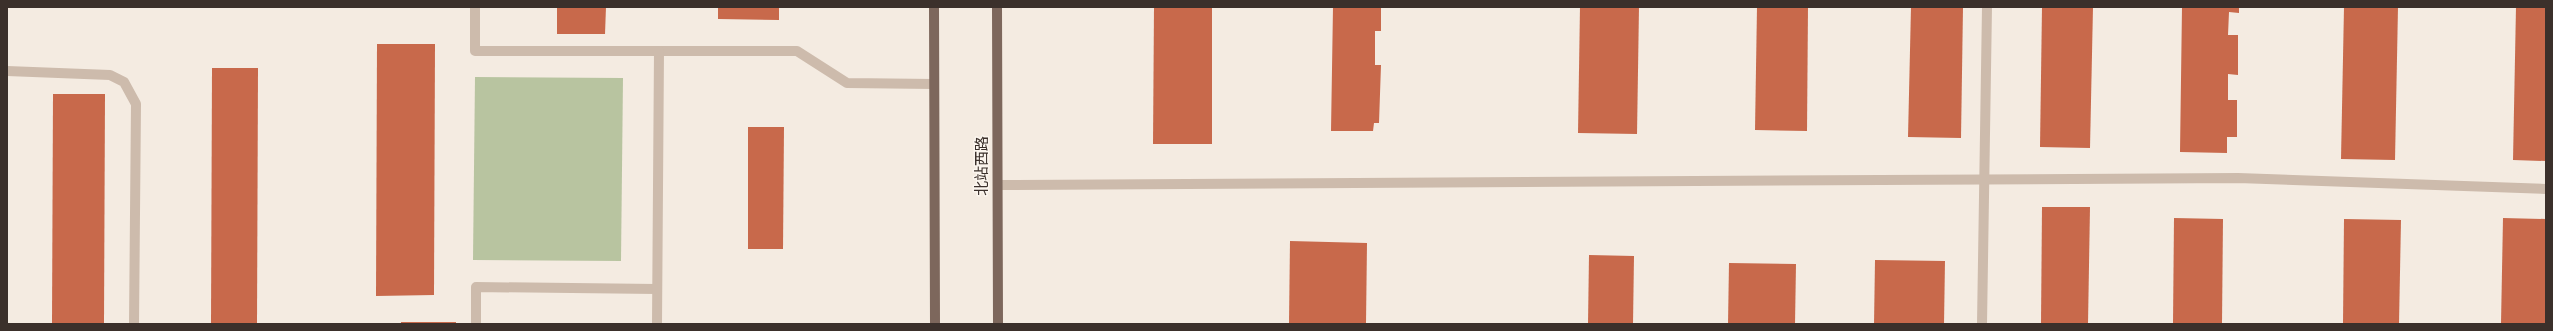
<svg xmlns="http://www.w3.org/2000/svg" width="2553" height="331" font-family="'Titillium Web','Noto Sans SC',sans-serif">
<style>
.green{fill:#b8c4a0}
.building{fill:#c8694b}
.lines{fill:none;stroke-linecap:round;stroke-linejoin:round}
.minor{stroke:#cdbbac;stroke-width:10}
.major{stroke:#7d675c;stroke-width:10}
.labels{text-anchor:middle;stroke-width:3;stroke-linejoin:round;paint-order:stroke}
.street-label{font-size:15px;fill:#3b302b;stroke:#fbf5ee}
</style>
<rect width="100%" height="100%" fill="#f4ebe1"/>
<!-- green -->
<polygon class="green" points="475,77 623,78 621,261 473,260"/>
<!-- building -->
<g class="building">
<polygon points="557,7 606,7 605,34 557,34"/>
<polygon points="718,7 779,7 779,20 718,19"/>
<polygon points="1154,7 1212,7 1212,144 1153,144"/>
<polygon points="1333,7 1381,7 1381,31 1375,31 1375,65 1381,65 1379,123 1374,123 1373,131 1331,131"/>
<polygon points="1580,7 1639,7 1637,134 1578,133"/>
<polygon points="1757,7 1808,7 1807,131 1755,130"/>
<polygon points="1911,7 1963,7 1961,138 1908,137"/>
<polygon points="2042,7 2093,7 2090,148 2040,147"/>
<polygon points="2182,7 2239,7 2239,13 2229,12 2228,35 2238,35 2238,75 2228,74 2228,100 2237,100 2237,137 2227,137 2227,153 2180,152"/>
<polygon points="2344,7 2398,7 2395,160 2341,159"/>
<polygon points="2516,7 2546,7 2546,161 2513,160"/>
<polygon points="377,44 435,44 434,295 376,296"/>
<polygon points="212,68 258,68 257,324 211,324"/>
<polygon points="53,94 105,94 104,324 52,324"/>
<polygon points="748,127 784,127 783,249 748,249"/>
<polygon points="2042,207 2090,207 2088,324 2041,324"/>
<polygon points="2174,218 2223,219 2222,324 2173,324"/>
<polygon points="2503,218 2546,219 2546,324 2501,324"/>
<polygon points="2344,219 2401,220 2399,324 2343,324"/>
<polygon points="1290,241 1367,243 1366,324 1289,324"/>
<polygon points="1589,255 1634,256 1633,324 1588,324"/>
<polygon points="1875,260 1945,261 1944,324 1874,324"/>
<polygon points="1729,263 1796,264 1795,324 1728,324"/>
<rect x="401" y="322" width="55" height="2"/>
</g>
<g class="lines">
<!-- minor -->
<g class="minor">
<polyline points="475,7 475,51 797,51 847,83 934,84"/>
<polyline points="7,71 110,75 124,82 136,104 134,324"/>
<polyline points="998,185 2238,178 2546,189"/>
<polyline points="476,324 476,287 657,289"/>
<polyline points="657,324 659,51"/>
<polyline points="1982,324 1987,7"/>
</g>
<!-- major -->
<g class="major">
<polyline points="934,7 935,324"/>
<polyline points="997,7 998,324"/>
</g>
</g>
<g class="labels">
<!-- street labels -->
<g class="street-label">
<text transform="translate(982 166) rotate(-90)" y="5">北站西路</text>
</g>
</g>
<!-- border -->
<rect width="2553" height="331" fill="none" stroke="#3b302b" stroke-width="16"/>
</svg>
